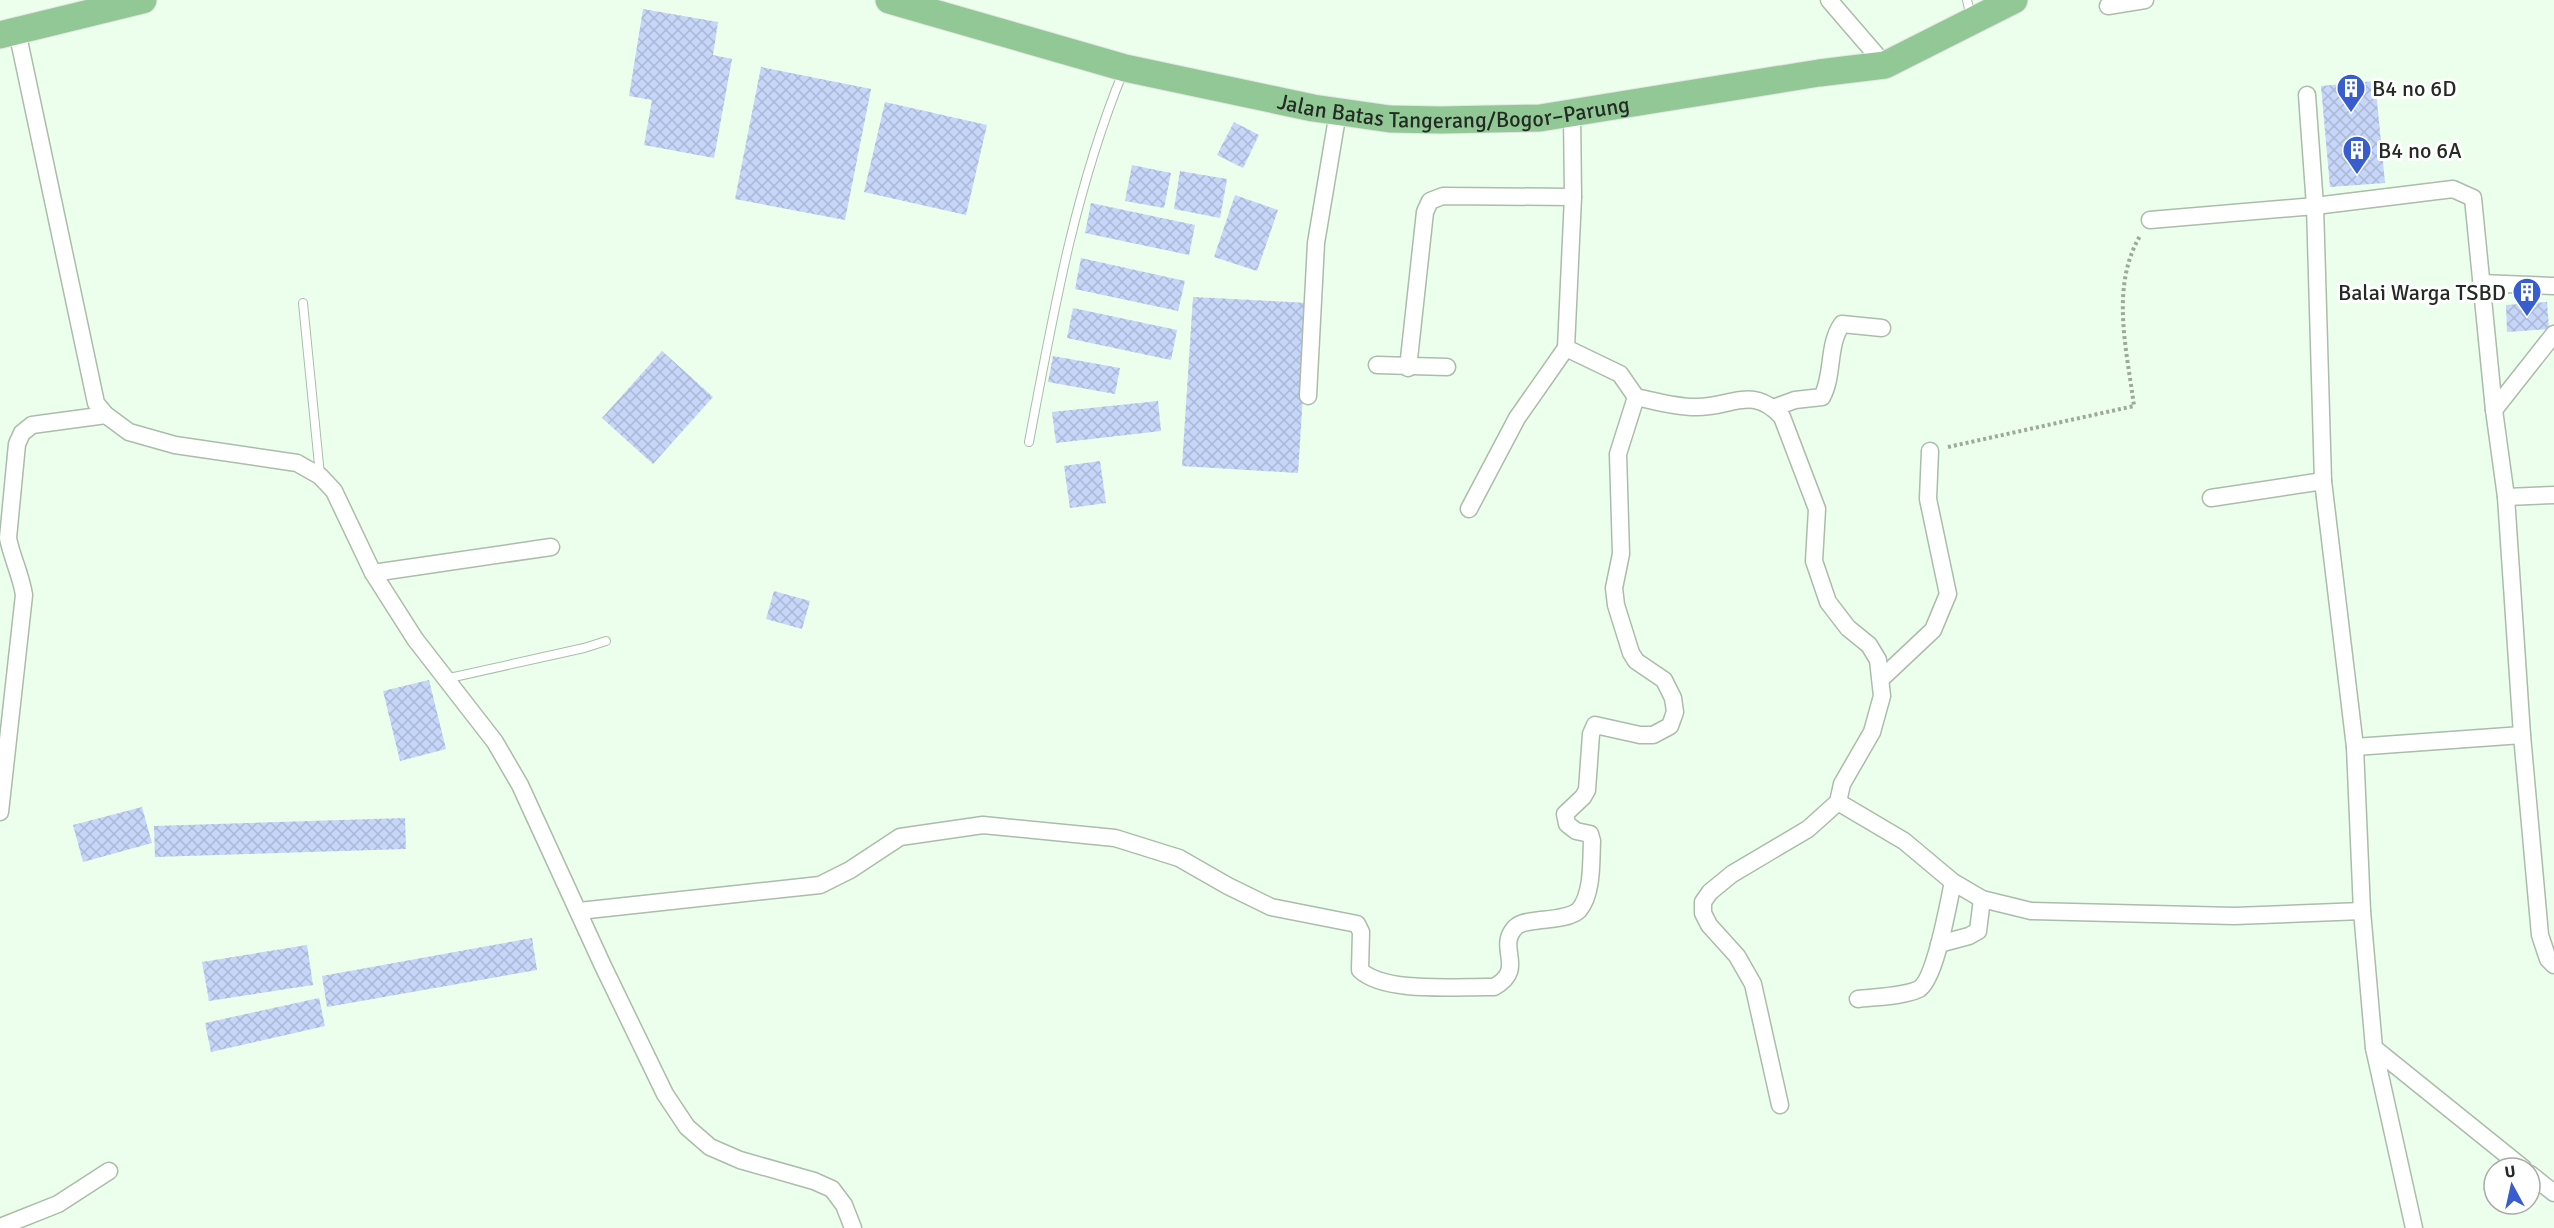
<svg xmlns="http://www.w3.org/2000/svg" width="2554" height="1228" font-family="Signika,sans-serif">
<style>
.building{fill:url(#building-cross-hatch)}
.lines{fill:none;stroke-linecap:round;stroke-linejoin:round}
.lane-casing{stroke:#abbcab;stroke-width:10}
.street-casing{stroke:#abbcab;stroke-width:19}
.primary-casing{stroke:#e5e6e5;stroke-width:29}
.path{stroke:#9caa9c;stroke-width:4;stroke-dasharray:3 3;stroke-linecap:butt}
.lane{stroke:#fff;stroke-width:8}
.street{stroke:#fff;stroke-width:16}
.primary{stroke:#91c895;stroke-width:27}
.labels{text-anchor:middle;stroke-width:6;stroke-linejoin:round;paint-order:stroke}
.poi-label{font-size:22px;fill:#242b24;stroke:#fff;text-anchor:start}
.street-label{font-size:22px;fill:#242b24;stroke:#fff}
</style>
<defs>
<pattern id="building-cross-hatch" width="8" height="8" patternUnits="userSpaceOnUse" patternTransform="scale(1.5)"><rect width="8" height="8" fill="#c6d6f9"/><path d="M0 0l8 8M0 8l8-8" fill="none" stroke="#aab8d5"/></pattern>
</defs>
<rect width="100%" height="100%" fill="#ecfeec"/>
<!-- building -->
<g class="building">
<polygon points="643,9 718,22 713,55 732,59 714,158 644,145 652,100 629,96"/>
<polygon points="761,67 871,89 845,220 735,199"/>
<polygon points="2375,81 2385,183 2330,187 2321,86"/>
<polygon points="885,102 987,125 966,215 864,192"/>
<polygon points="1234,122 1259,135 1243,168 1217,155"/>
<polygon points="1132,165 1171,173 1164,208 1125,201"/>
<polygon points="1180,171 1227,179 1220,218 1174,209"/>
<polygon points="1235,195 1278,210 1257,271 1214,257"/>
<polygon points="1091,203 1195,225 1189,255 1085,233"/>
<polygon points="1081,258 1185,281 1178,311 1075,289"/>
<polygon points="1193,297 1309,303 1298,473 1182,466"/>
<polygon points="2547,302 2549,329 2507,332 2506,305"/>
<polygon points="1073,308 1177,330 1171,360 1067,338"/>
<polygon points="662,351 713,397 653,464 602,418"/>
<polygon points="1053,356 1120,368 1115,394 1048,382"/>
<polygon points="1158,401 1161,431 1056,443 1052,412"/>
<polygon points="1100,461 1106,503 1070,508 1064,466"/>
<polygon points="774,591 810,601 802,629 766,619"/>
<polygon points="429,680 446,749 400,761 383,691"/>
<polygon points="142,807 152,843 83,862 73,825"/>
<polygon points="405,818 406,849 155,857 154,826"/>
<polygon points="532,938 537,970 327,1007 322,976"/>
<polygon points="307,945 313,985 209,1001 202,962"/>
<polygon points="319,998 325,1026 211,1052 205,1023"/>
</g>
<g class="lines">
<!-- lane casing -->
<g class="lane-casing">
<g id="lane">
<polyline points="1967,0 1971,17"/>
<polyline points="303,303 320,475"/>
<path d="M1029 442C1053 315 1074 192 1123 72"/>
<polyline points="445,679 584,648 606,641"/>
</g>
</g>
<!-- street casing -->
<g class="street-casing">
<g id="street">
<polyline points="1829,0 1885,65"/>
<polyline points="2108,6 2145,0"/>
<polyline points="17,31 96,403 106,415 129,432 175,445 297,463 320,476 334,491 373,573 415,639 495,742 520,785 603,966 665,1094 687,1127 710,1147 740,1160 814,1181 832,1189 844,1205 853,1228"/>
<polyline points="2307,95 2315,206 2323,481 2355,747 2362,911 2374,1048 2414,1228"/>
<path d="M1572 113 1573 197 1566 348 1620 374 1636 397C1655 401 1675 407 1695 407 1731 408 1752 384 1782 417L1817 509 1814 561 1828 602 1848 628 1869 645 1878 660 1882 696 1872 732 1842 784 1838 802 1808 829 1732 874 1710 892 1703 902V913L1709 925 1737 956 1753 984 1780 1105"/>
<polyline points="2150,220 2315,206 2453,189 2473,198 2494,410 2506,497 2522,735 2540,935 2548,959 2554,965"/>
<polyline points="2481,283 2554,286"/>
<polyline points="1377,365 1447,367"/>
<polyline points="1408,368 1425,212 1430,201 1443,196 1573,197"/>
<polyline points="1308,396 1316,243 1338,112"/>
<path d="M1773 408 1795 400 1822 397C1834 375 1827 345 1842 324L1882 328"/>
<polyline points="2494,410 2554,334"/>
<polyline points="2506,497 2554,495"/>
<polyline points="2211,498 2323,481"/>
<polyline points="1469,509 1517,418 1566,348"/>
<polyline points="373,573 551,547"/>
<polyline points="1881,679 1933,630 1948,594 1928,499 1930,451"/>
<polyline points="2355,747 2522,735"/>
<polyline points="1838,802 1904,841 1953,882 1982,899 2031,911 2234,916 2362,911"/>
<path d="M0 812 24 595C21 575 12 558 8 538L17 444 22 433 32 425 106 415"/>
<path d="M579 911 820 885 850 870 900 837 983 825 1115 838 1179 858 1228 886 1271 907 1357 924 1361 932 1360 970C1385 994 1460 986 1494 987 1526 969 1498 950 1513 930 1518 923 1526 922 1534 921 1546 919 1570 919 1579 910 1593 894 1591 860 1592 841L1590 834 1576 831 1567 824 1565 814 1583 797 1587 790 1591 734 1595 725 1640 735H1653L1670 726 1675 712 1673 698 1664 680 1636 661 1631 653 1616 605 1614 588 1621 554 1618 454 1636 397"/>
<polyline points="1939,944 1969,936 1978,931 1982,899"/>
<path d="M1858 999C1874 997 1906 996 1919 989 1936 978 1948 904 1953 882"/>
<polyline points="2374,1048 2523,1168"/>
<polyline points="2530,1174 2554,1193"/>
<polyline points="0,1227 58,1204 109,1171"/>
</g>
</g>
<!-- primary casing -->
<g class="primary-casing">
<g id="primary">
<path id="s1" d="M889 0 1125 68 1313 108 1390 119 1441 120 1540 118 1819 73 1885 65 2014 0"/>
<polyline points="0,35 143,0"/>
</g>
</g>
<!-- path -->
<path class="path" d="M1948 447 2134 406C2127 351 2110 287 2140 236"/>
<!-- lane -->
<use href="#lane" class="lane"/>
<!-- street -->
<use href="#street" class="street"/>
<!-- primary -->
<use href="#primary" class="primary"/>
</g>
<!-- icons -->
<defs>
<g id="building-pin" transform="scale(1.5)"><path d="M0 17L-7.5 6A9.5 9.5 0 1 1 7.5 6Z" fill="#375dce" stroke="#fff"/><path d="M-4-6H4V6H1V3H-1V6H-4ZM-2.5-4.3h1.7v1.8h-1.7ZM.8-4.3h1.7v1.8H.8ZM-2.5-1h1.7V.8h-1.7ZM.8-1h1.7V.8H.8Z" fill="#fff"/></g>
</defs>
<g fill-rule="evenodd">
<use href="#building-pin" x="2351" y="88"/>
<use href="#building-pin" x="2357" y="150"/>
<use href="#building-pin" x="2527" y="292"/>
</g>
<g class="labels">
<!-- poi labels -->
<g class="poi-label">
<text x="2372" y="96">B4 no 6D</text>
<text x="2378" y="158">B4 no 6A</text>
<text x="2506" y="300" text-anchor="end">Balai Warga TSBD</text>
</g>
<!-- street labels -->
<g class="street-label">
<text dy="8" stroke="none"><textPath href="#s1" startOffset="579">Jalan Batas Tangerang/Bogor–Parung</textPath></text>
</g>
</g>
<!-- north arrow -->
<g transform="translate(2512 1186) rotate(352)"><circle r="28" fill="#ffffff" stroke="#a7aaa7" stroke-width="1.5"/>
<path d="M0-4.5L10 22L0 15L-10 22Z" fill="#375dce"/>
<text y="-9" font-size="16" font-weight="bold" text-anchor="middle" fill="#242b24">U</text>
</g>
</svg>
